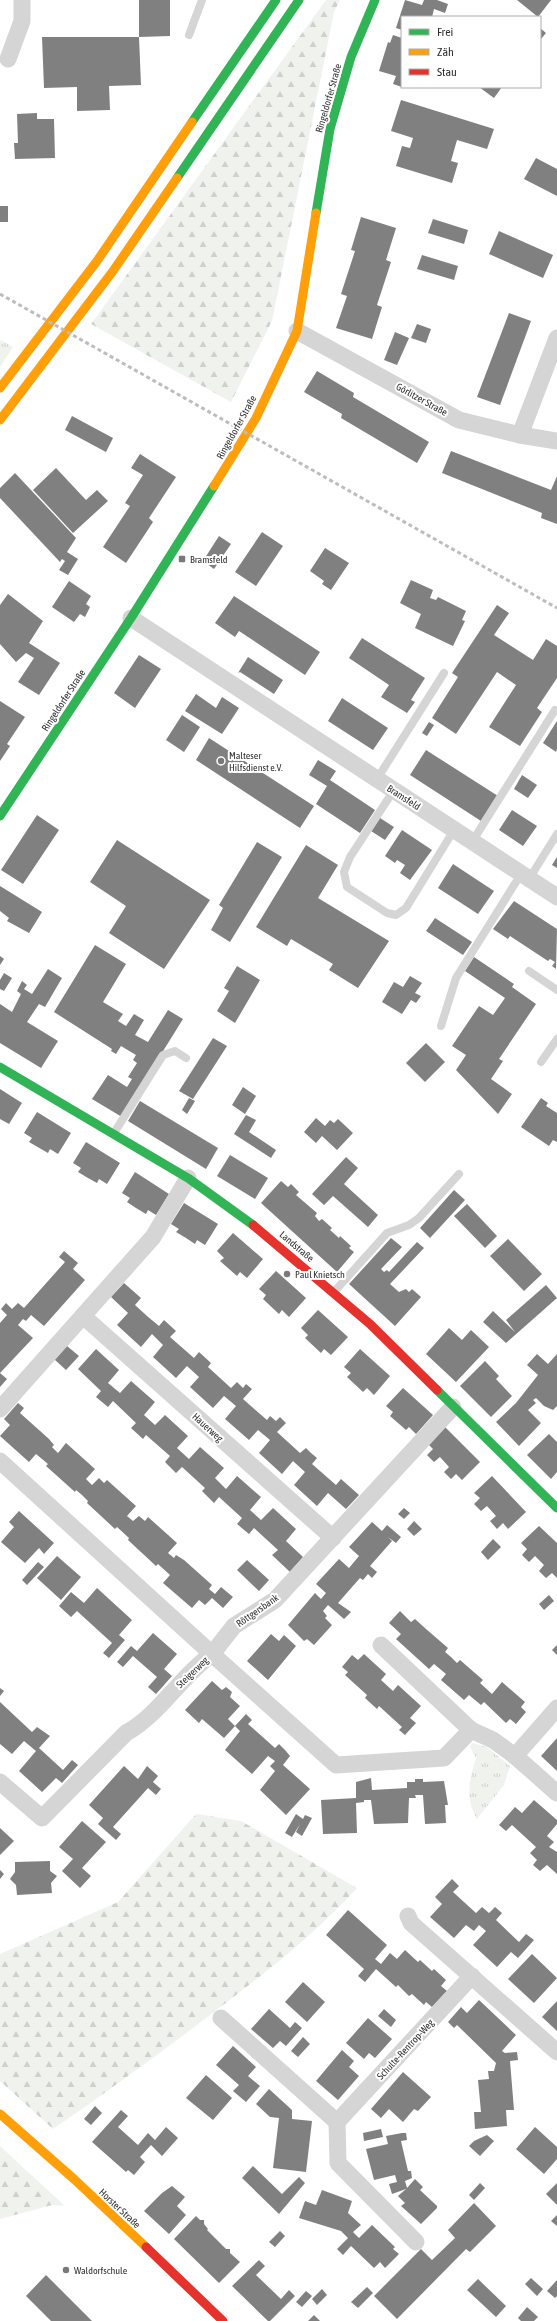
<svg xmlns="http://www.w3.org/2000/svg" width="557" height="2321" font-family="'Asap Condensed',sans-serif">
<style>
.grass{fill:url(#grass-tufts)}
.forest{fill:url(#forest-firs)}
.building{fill:#808080}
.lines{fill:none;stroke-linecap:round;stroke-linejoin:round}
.lane{stroke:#d5d5d5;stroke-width:8}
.street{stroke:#d5d5d5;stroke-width:17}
.fast{stroke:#30b455;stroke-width:9}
.slow{stroke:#ff9f0a;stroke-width:9}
.jam{stroke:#e5322d;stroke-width:9}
.rail{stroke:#bdbdbd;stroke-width:3;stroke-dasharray:4 3;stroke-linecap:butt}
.poi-dot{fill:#797979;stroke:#fff;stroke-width:1.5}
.labels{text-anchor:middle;stroke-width:4;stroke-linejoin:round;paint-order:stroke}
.street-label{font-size:10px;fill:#313131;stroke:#fff}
.poi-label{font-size:10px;fill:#313131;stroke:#fff;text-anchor:start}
</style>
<defs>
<pattern id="grass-tufts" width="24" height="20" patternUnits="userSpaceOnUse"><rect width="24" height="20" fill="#f0f3ed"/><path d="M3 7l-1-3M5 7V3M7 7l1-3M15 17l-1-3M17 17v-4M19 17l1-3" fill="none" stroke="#ced1cc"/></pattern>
<pattern id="forest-firs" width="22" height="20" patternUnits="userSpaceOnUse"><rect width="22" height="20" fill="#f0f3ed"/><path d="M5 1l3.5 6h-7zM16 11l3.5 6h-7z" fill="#ced1cc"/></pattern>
</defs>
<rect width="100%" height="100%" fill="#fff"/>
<!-- grass -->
<g class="grass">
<polygon points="1,340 13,347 0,367 0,342"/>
<path d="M472 1743 487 1747 510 1766 504 1785 477 1819C465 1799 469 1780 476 1758L470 1747Z"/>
</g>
<!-- forest -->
<g class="forest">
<polygon points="326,0 340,0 334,12 272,321 231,402 91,324"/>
<path d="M196 1814 241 1821 357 1888C318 1931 273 1967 227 2002 170 2046 113 2088 53 2129L0 2081V1954L118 1902Z"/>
<polygon points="0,2146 65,2206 52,2205 0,2219"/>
</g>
<!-- building -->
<g class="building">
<polygon points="139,0 170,0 170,36 139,37"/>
<polygon points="405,0 422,5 424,0 437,0 448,4 445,13 434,9 432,17 402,17 402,30 396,28"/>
<polygon points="517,0 551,0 538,17"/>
<polygon points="540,28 546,33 541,39 540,38"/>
<polygon points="393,35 402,38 402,87 393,84 396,76 379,71 388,42 390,43"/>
<polygon points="42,37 139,37 141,85 109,86 110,110 77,111 77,87 44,88"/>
<polygon points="479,87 502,87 494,98"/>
<polygon points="401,100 494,129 487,149 457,140 451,161 458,163 452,183 396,166 402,146 410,148 413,138 391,131"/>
<polygon points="37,113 37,119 54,119 55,158 15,159 14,143 18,143 17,114"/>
<polygon points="536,158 557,169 557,196 524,179"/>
<rect x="0" y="206" width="8" height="16"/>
<polygon points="361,217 396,228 386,260 391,262 377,305 382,307 372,339 336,328 347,296 341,294 355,251 351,250"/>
<polygon points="433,219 468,230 464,244 428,233"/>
<polygon points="499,231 553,255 543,278 489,254"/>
<polygon points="422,255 458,266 454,280 417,269"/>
<polygon points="509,313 531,321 500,405 477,397"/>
<polygon points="417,324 431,329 426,343 411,338"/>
<polygon points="395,332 409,338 397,365 384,360"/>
<polygon points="317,371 354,393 353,397 429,442 417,463 341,418 342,414 304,392"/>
<polygon points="72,416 113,438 106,452 65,430"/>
<polygon points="451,451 551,490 557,476 557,524 541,518 542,513 442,473"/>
<polygon points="140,454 176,477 149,518 153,522 126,563 103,547 130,506 125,503 143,475 131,468"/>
<polygon points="56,468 86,500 97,490 108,501 73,533 33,490"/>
<polygon points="15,473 76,538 67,552 78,559 68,575 59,570 65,561 62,559 60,562 0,498 0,488"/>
<polygon points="262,532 283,546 256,586 235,572"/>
<polygon points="219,536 231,544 214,569 203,561"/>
<polygon points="325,548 349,563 331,590 322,584 324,581 310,571"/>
<polygon points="411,580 433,590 430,598 436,600 438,597 466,611 462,620 465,621 453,646 415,628 421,614 400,603"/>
<polygon points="69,581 91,596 86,604 90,607 85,617 80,614 74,622 52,607"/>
<polygon points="8,594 43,621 29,643 60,663 39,695 18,682 34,658 26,653 16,662 0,644 0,605"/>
<polygon points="234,596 320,652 305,675 239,631 235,637 215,623"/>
<polygon points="497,605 509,613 494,635 533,660 546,639 557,646 557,678 537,708 542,712 520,746 489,727 516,685 497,672 456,734 432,718 458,677 452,673"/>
<polygon points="362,638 425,678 411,700 415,702 407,713 381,697 389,685 349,658"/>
<polygon points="139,655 161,669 135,708 114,693"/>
<polygon points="248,657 283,680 274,694 240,672 238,673"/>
<polygon points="196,694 216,708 222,697 239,708 222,734 185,711"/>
<polygon points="342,698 388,728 373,750 328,721"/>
<polygon points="0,701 25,717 7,744 10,746 0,761"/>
<polygon points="182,715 200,727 184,752 166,740"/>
<polygon points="557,721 557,749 556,752 543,743"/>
<polygon points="429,722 434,725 427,736 422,733"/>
<polygon points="209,738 314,806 300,828 196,760"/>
<polygon points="426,750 498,796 481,821 410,775"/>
<polygon points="318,760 336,771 330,780 375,810 360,833 316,804 327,786 309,775"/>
<polygon points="522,775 537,785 528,798 514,789"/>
<polygon points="512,810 537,826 523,846 499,830"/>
<polygon points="37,815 59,830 23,884 1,870"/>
<polygon points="380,818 394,827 385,840 371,831"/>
<polygon points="402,830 432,850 410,880 400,873 405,865 397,860 395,863 385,856"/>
<polygon points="117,840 210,900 164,969 109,933 126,906 90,882"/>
<polygon points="257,842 282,857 230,942 211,930 223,908 219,905"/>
<polygon points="306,845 338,865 318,898 389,941 358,988 329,970 333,964 291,939 287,946 256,927"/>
<polygon points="557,857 557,868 552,865"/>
<polygon points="453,864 494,891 478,914 438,888"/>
<polygon points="0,886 42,912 29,933 7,921 9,918 0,911"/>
<polygon points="514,901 557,929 556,969 552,966 555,962 550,959 548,961 510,936 508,939 493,929"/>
<polygon points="435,918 472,942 463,955 426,931"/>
<polygon points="95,945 126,964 103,1002 123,1014 118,1021 126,1026 134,1014 144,1020 135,1035 148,1042 168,1010 183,1019 122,1117 92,1099 108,1075 127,1087 132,1079 128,1077 137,1063 133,1060 136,1055 121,1046 116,1054 111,1051 112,1049 54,1012"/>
<polygon points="0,956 4,959 0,965"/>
<polygon points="474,957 514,984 512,987 536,1004 499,1059 503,1061 491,1079 512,1094 498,1114 456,1070 466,1055 452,1046 479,1006 493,1015 505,998 465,971"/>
<polygon points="237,966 260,980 235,1023 217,1011 229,991 224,988"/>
<polygon points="48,969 62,978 45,1007 39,1004 27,1022 58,1041 41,1068 0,1043 0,1004 12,1012 21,994 17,991 22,981 27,985 24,989 32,994"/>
<polygon points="4,973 12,978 4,991 0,989 0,980"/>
<polygon points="410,976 422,983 415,993 421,996 416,1003 411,1000 402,1014 382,1002 394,982 403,987"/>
<polygon points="213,1038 227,1046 193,1099 179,1091"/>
<polygon points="426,1043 445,1062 425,1082 406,1063"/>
<polygon points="243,1087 256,1096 245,1114 232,1105"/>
<polygon points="0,1089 22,1103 9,1124 0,1119"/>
<polygon points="189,1098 195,1101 187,1114 182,1110"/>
<polygon points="541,1098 548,1103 546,1106 557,1113 557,1142 553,1140 549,1146 521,1127"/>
<polygon points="140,1101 218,1148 206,1169 128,1121"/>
<polygon points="37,1112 71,1133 58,1154 50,1149 48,1153 29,1142 32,1138 24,1133"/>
<polygon points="246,1115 256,1120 249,1132 276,1150 271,1158 234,1134"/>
<polygon points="316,1118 325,1126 330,1120 334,1123 338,1119 353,1133 337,1150 322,1136 316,1143 304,1132"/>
<polygon points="86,1142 120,1163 107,1184 99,1179 97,1183 88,1178 78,1172 81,1168 73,1163"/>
<polygon points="230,1155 268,1178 255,1199 217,1176"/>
<polygon points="346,1157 358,1168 344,1184 378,1215 368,1227 333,1196 324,1205 312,1194"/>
<polygon points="135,1172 169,1194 156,1215 148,1210 146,1214 136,1208 127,1202 130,1198 122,1193"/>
<polygon points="281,1181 288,1187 291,1184 299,1192 296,1195 317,1213 315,1216 319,1221 322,1219 332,1228 330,1230 339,1238 340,1236 351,1246 349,1248 354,1252 337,1272 261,1203"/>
<polygon points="454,1190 465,1200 430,1238 420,1228"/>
<polygon points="184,1203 218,1224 205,1245 197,1240 195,1244 186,1238 176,1232 179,1229 171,1224"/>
<polygon points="467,1204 497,1236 485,1248 454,1216"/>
<polygon points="233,1233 263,1259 247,1278 240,1272 237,1276 220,1261 224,1258 217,1251"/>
<polygon points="391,1238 402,1247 381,1269 384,1272 387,1270 389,1272 417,1242 424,1248 390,1284 399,1292 406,1289 409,1292 412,1289 421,1297 395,1326 349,1284"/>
<polygon points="508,1239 542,1274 524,1291 490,1256"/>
<polygon points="64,1251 78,1263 73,1269 85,1280 44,1326 31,1315 26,1321 23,1319 18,1325 33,1338 0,1373 7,1379 0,1387 0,1323 7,1315 1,1309 6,1303 12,1309 18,1303 24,1308 65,1262 59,1257"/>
<polygon points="276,1271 306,1298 289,1317 282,1310 279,1314 263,1299 266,1295 259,1289"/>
<polygon points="124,1283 141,1298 135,1305 147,1316 159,1326 164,1320 176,1331 170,1337 194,1358 199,1352 211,1363 208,1367 231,1388 237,1382 243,1388 246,1384 252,1389 243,1399 267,1420 270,1416 276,1421 280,1417 286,1423 277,1432 300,1453 306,1448 311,1453 317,1458 312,1464 336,1485 341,1479 359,1495 346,1509 328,1493 317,1506 294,1485 305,1472 293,1461 282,1474 259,1453 270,1440 258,1430 249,1440 225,1419 236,1406 224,1396 213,1408 190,1387 199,1377 187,1366 176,1378 153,1357 163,1345 152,1334 141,1347 117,1325 128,1313 111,1297"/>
<polygon points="546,1285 557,1298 506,1343 483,1322 493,1311 515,1332 506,1320"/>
<polygon points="318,1310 348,1337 331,1355 324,1349 321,1353 305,1338 308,1335 301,1328"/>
<polygon points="449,1328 462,1340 471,1330 489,1347 456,1382 426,1354"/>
<polygon points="67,1346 79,1356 66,1370 54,1359"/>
<polygon points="96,1349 119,1370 108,1383 120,1393 131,1381 155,1402 144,1415 155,1425 165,1415 188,1436 177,1448 189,1459 200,1447 224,1468 215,1478 226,1489 237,1476 261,1497 250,1510 261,1520 273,1508 296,1529 286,1541 303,1557 290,1572 272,1555 278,1550 254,1528 249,1534 237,1524 242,1518 219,1497 214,1503 202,1491 205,1488 182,1467 176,1473 165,1462 170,1456 146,1435 143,1439 131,1428 136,1423 113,1401 108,1407 96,1397 101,1391 78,1369"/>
<polygon points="360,1349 390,1376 374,1395 367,1388 363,1392 347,1377 351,1373 344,1367"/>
<polygon points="537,1354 548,1364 557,1354 557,1406 553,1410 544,1406 536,1398 533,1400 536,1403 528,1410 541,1423 519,1446 496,1422 516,1403 538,1375 527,1365"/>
<polygon points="485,1361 499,1376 496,1379 512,1396 491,1417 460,1386"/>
<polygon points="403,1388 433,1415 416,1434 409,1427 406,1430 390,1416 393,1412 386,1406"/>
<polygon points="18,1403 24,1408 20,1413 49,1439 54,1445 52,1447 58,1453 66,1443 95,1469 86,1479 92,1485 99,1478 104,1483 107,1480 136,1506 127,1516 133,1521 139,1516 145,1521 148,1517 177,1543 168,1553 174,1558 176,1555 184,1560 212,1585 209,1589 215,1594 221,1587 233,1597 223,1608 212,1598 205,1605 199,1600 192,1608 163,1583 170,1575 158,1564 156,1566 128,1540 129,1538 117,1527 115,1529 87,1503 88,1501 82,1495 76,1490 75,1492 46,1466 48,1464 36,1454 29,1462 0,1436 10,1425 4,1419"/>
<polygon points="445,1427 480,1462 462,1480 456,1474 451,1479 444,1472 449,1467 440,1457 434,1462 427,1455 433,1449 428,1444"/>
<polygon points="549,1434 557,1442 557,1472 551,1479 527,1455"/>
<polygon points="492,1476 526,1512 508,1529 503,1523 497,1529 490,1521 496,1516 487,1506 481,1511 474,1504 480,1498 474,1493"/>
<polygon points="404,1508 410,1513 404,1519 398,1514"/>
<polygon points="19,1511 54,1543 44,1554 39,1548 25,1563 1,1542 14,1527 9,1522"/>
<polygon points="414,1521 422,1529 414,1536 407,1529"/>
<polygon points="372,1522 382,1531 387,1525 401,1537 396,1543 388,1537 392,1541 370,1566 377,1572 372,1578 368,1574 363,1580 360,1578 338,1603 351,1612 344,1619 328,1605 323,1611 327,1616 325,1618 332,1625 314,1645 307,1639 304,1641 288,1625 315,1593 321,1599 326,1593 316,1584 339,1559 349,1568 359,1556 349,1547"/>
<polygon points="539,1526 557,1543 557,1578 552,1573 546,1578 539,1571 544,1565 535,1556 529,1562 522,1555 527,1549 521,1543"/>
<polygon points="493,1539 501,1547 488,1560 481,1552"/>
<polygon points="57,1556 81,1577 61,1600 37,1578"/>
<polygon points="247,1560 269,1580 259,1591 237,1570"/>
<polygon points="38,1562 44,1567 27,1585 22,1580"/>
<polygon points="97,1588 132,1620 119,1635 125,1640 109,1658 103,1653 112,1643 77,1611 71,1617 59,1606 71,1592 84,1603"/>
<polygon points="549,1595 554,1601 544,1610 539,1604"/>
<polygon points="400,1611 411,1622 415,1619 426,1629 448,1648 445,1652 451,1657 457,1663 460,1660 483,1680 480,1683 492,1694 502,1682 525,1702 521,1707 526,1712 516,1724 510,1719 506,1723 484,1702 481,1705 469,1695 464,1700 441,1680 446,1674 434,1664 429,1669 396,1639 401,1634 389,1623"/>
<polygon points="153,1633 177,1654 164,1669 172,1676 156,1694 148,1687 157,1677 133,1656 123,1667 117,1662 131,1646 137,1651"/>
<polygon points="271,1634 279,1641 284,1635 296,1646 268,1680 247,1661"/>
<polygon points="557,1645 557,1655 552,1650"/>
<polygon points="364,1654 386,1674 381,1680 393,1691 398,1685 421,1706 410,1718 416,1723 405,1735 399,1730 402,1727 379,1706 377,1709 365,1698 367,1695 345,1675 348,1672 342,1667 352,1655 358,1660"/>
<polygon points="212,1681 222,1690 226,1687 232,1692 230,1697 240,1706 228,1719 235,1726 224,1738 202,1719 199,1723 185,1710"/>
<polygon points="0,1688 4,1691 0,1696"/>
<polygon points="0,1702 32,1732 37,1727 50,1736 39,1748 63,1770 72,1760 78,1765 62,1783 56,1778 42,1792 19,1771 36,1751 24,1741 12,1754 0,1744"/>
<polygon points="246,1714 252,1720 248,1724 275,1748 279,1744 285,1750 290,1756 283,1765 310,1789 286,1815 260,1790 275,1771 270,1766 275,1761 268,1756 252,1774 225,1750 240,1731 235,1726"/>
<polygon points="557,1738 557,1771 541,1756"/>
<polygon points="124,1766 138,1779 147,1766 158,1776 153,1782 161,1789 156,1795 148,1788 113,1827 121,1834 116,1840 98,1824 103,1818 89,1805"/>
<polygon points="371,1778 372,1790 407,1788 407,1782 415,1782 415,1779 423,1779 423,1782 444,1781 448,1805 445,1805 446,1823 425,1824 423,1795 415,1795 416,1798 409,1798 408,1823 374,1824 371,1800 364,1800 364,1802 356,1803 357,1833 323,1834 321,1800 356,1798 356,1782"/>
<polygon points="534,1800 557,1820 557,1824 547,1836 554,1842 549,1847 557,1852 557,1874 547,1865 540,1871 533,1865 537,1860 530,1853 536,1847 512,1825 506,1831 499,1825 515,1807 522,1813"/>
<polygon points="296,1814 303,1819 305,1815 312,1818 302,1836 296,1832 300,1824 292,1837 285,1833"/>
<polygon points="82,1821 106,1842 82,1868 91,1876 80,1888 62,1871 73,1859 59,1847"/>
<polygon points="0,1828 14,1841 0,1855"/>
<polygon points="50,1861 50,1871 57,1876 51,1883 52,1893 17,1895 16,1885 10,1879 15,1872 15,1862"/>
<polygon points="0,1870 4,1874 0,1879"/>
<polygon points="452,1879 459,1886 453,1892 476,1913 482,1907 489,1913 495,1907 502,1913 496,1920 519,1942 526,1934 534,1940 518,1958 511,1952 497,1967 473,1945 486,1931 479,1925 474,1931 466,1925 454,1938 430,1917 442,1904 435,1897"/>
<polygon points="348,1910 387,1945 375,1959 381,1964 390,1953 397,1959 405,1950 418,1962 420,1960 432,1971 434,1969 446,1980 441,1986 447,1991 432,2007 426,2002 424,2005 412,1994 409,1996 398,1985 396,1987 376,1969 365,1982 358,1976 364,1969 326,1935"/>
<polygon points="532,1954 557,1978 534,2003 508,1979"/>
<polygon points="303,1982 325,2002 307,2022 285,2002"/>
<polygon points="479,2000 516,2035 502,2051 505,2053 517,2052 518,2060 510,2061 514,2110 506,2110 507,2126 475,2129 474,2112 481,2112 478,2080 489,2079 488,2071 494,2071 496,2063 457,2025 454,2028 448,2022 461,2007 467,2013"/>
<polygon points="557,2001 557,2031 542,2017"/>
<polygon points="269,2009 290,2028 295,2022 302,2028 286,2046 280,2041 273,2048 251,2029"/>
<polygon points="384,2009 396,2020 391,2027 378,2016"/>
<polygon points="368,2018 392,2039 375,2058 369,2053 364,2059 346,2043"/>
<polygon points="303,2037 310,2044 298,2057 291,2051"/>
<polygon points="233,2046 256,2067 248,2076 260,2086 246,2102 233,2091 239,2085 216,2065"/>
<polygon points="342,2050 354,2061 349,2067 359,2076 338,2100 316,2081"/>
<polygon points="403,2072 431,2097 418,2111 414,2109 403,2122 389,2109 381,2118 371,2109"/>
<polygon points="206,2075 232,2098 213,2120 186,2098"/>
<polygon points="269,2089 292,2110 292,2119 312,2121 306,2172 273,2168 279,2118 270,2117 256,2104"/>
<polygon points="95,2106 102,2113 91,2125 84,2119"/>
<polygon points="121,2110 128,2116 118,2127 138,2145 148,2133 155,2140 166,2127 178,2138 162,2156 151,2145 140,2157 145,2162 134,2175 128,2170 126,2172 92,2142"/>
<polygon points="535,2127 557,2147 557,2159 544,2174 516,2149"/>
<polygon points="381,2129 383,2137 364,2141 363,2133"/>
<polygon points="402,2133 406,2133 407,2140 401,2141 408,2171 411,2171 412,2178 405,2181 407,2188 415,2179 423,2187 420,2190 437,2206 437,2208 421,2224 401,2206 405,2203 398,2196 406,2189 392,2194 389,2184 397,2182 395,2175 374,2180 366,2149 388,2144 386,2136"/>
<polygon points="487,2135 494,2141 480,2156 469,2146 474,2141"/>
<polygon points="253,2166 282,2194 299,2177 305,2183 279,2214 242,2178"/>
<polygon points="480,2183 485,2188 474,2200 469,2195"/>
<polygon points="557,2183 557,2205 546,2194"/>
<polygon points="172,2186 185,2197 177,2206 186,2215 169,2234 144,2211 162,2193"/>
<polygon points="322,2190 352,2201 348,2213 361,2225 353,2232 359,2238 372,2225 395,2247 393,2249 399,2254 385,2268 380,2262 374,2268 351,2246 343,2255 337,2249 348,2238 341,2231 299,2218 305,2201 316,2205"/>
<polygon points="474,2203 496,2226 470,2252 466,2249 397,2319 374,2296 421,2249 432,2260 455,2238 448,2230"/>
<polygon points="557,2215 557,2226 551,2221"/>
<polygon points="196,2216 200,2220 204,2220 204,2224 208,2229 207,2230 226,2249 230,2249 230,2253 240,2262 219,2283 174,2239"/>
<polygon points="280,2231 285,2236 275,2247 269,2242"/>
<polygon points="259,2260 265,2266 256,2275 281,2299 289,2290 295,2296 270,2321 268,2321 232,2286"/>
<polygon points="46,2275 92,2321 51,2321 26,2296"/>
<polygon points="531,2278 543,2289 537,2296 525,2284"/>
<polygon points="478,2279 506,2306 496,2317 467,2290"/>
<polygon points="557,2280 557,2296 555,2298 547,2291"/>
<polygon points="367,2287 373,2293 358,2308 351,2302"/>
<polygon points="322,2289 327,2295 317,2305 312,2299"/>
<polygon points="306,2291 312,2296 302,2307 296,2302"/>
<polygon points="527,2307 538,2317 534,2321 521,2321 518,2318"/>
<polygon points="314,2315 320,2321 308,2321"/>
</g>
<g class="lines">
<!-- lane -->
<g class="lane">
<polyline points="189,35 202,0"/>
<polyline points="377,779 444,673"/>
<polyline points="394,790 350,857 344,872 347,887 387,913 396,915 406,908 454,830"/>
<polyline points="472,842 555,710"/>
<polyline points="529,879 557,834"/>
<polyline points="529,971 557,990"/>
<polyline points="441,1026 456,978 521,874"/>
<polyline points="541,1062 557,1039"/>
<polyline points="114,1133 163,1055 175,1051 186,1058"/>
<polyline points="334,1292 387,1233 409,1225 419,1218 459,1174"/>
</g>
<!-- street -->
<g class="street">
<polyline points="8,59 22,21 22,0"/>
<polyline points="297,331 459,420 520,435 557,441"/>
<polyline points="520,435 557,338"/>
<polyline points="131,618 557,897"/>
<polyline points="83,1316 333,1538"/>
<polyline points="0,1409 153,1237 188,1178"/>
<path d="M0 1461 212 1654C180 1677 160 1714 126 1733L42 1818 0 1782"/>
<polyline points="381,1645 471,1730 444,1758 336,1765 212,1654 234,1626 275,1600 453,1407"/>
<polyline points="471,1730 493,1740 515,1756 557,1708"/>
<polyline points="515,1756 557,1793"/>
<polyline points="408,1916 411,1923 557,2052"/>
<polyline points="221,2018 337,2122 472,1976"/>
<polyline points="337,2122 338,2163 416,2242"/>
</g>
<!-- fast -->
<g class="fast">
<polyline points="192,122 276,0"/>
<polyline points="177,178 299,0"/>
<polyline points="316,213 330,129 351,57 375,0"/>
<polyline points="0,816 131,618 214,486"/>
<polyline points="0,1067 188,1178 253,1225"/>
<polyline points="437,1390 557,1508"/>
</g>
<!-- slow -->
<g class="slow">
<polyline points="0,388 97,261 192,122"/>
<polyline points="0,420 113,271 177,178"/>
<polyline points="214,486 256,418 297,331 316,213"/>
<polyline points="0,2114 74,2179 146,2247"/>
</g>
<!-- jam -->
<g class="jam">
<polyline points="253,1225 370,1324 437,1390"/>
<polyline points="146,2247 223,2321"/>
</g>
<!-- rail -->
<polyline class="rail" points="0,294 557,608"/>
</g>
<!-- markers -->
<g class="poi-dot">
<rect x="178" y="555" width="8" height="8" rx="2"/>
<circle cx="221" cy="761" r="4"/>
<circle cx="287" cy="1274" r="4"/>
<circle cx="66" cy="2270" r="4"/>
</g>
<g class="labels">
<!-- street labels -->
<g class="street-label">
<text transform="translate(328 98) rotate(-74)" y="4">Ringeldorfer Straße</text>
<text transform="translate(422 399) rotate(29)" y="4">Görlitzer Straße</text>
<text transform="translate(236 427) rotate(-61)" y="4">Ringeldorfer Straße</text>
<text transform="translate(63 700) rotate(-57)" y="4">Ringeldorfer Straße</text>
<text transform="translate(404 797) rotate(33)" y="4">Bramsfeld</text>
<text transform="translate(297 1246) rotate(40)" y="4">Landstraße</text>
<text transform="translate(208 1427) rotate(42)" y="4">Hauerweg</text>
<text transform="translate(257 1610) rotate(-35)" y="4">Röttgersbank</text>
<text transform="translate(192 1672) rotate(-44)" y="4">Steigerweg</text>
<text transform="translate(405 2049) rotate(-47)" y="4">Schulte-Rentrop-Weg</text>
<text transform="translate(120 2208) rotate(43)" y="4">Horster Straße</text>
</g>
<!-- poi labels -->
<g class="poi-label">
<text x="190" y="563">Bramsfeld</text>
<text x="229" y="759">Malteser<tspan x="229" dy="12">Hilfsdienst e.V.</tspan></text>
<text x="295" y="1278">Paul Knietsch</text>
<text x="74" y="2274">Waldorfschule</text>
</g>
</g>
<!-- legend -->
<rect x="401" y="16" width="140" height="72" fill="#ffffff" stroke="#adadad"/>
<rect x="409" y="29" width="20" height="6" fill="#30b455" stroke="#adadad"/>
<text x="437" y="36" font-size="12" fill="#313131">Frei</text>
<rect x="409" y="49" width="20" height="6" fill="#ff9f0a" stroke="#adadad"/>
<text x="437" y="56" font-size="12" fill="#313131">Zäh</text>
<rect x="409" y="69" width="20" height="6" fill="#e5322d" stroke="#adadad"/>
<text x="437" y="76" font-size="12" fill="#313131">Stau</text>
</svg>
